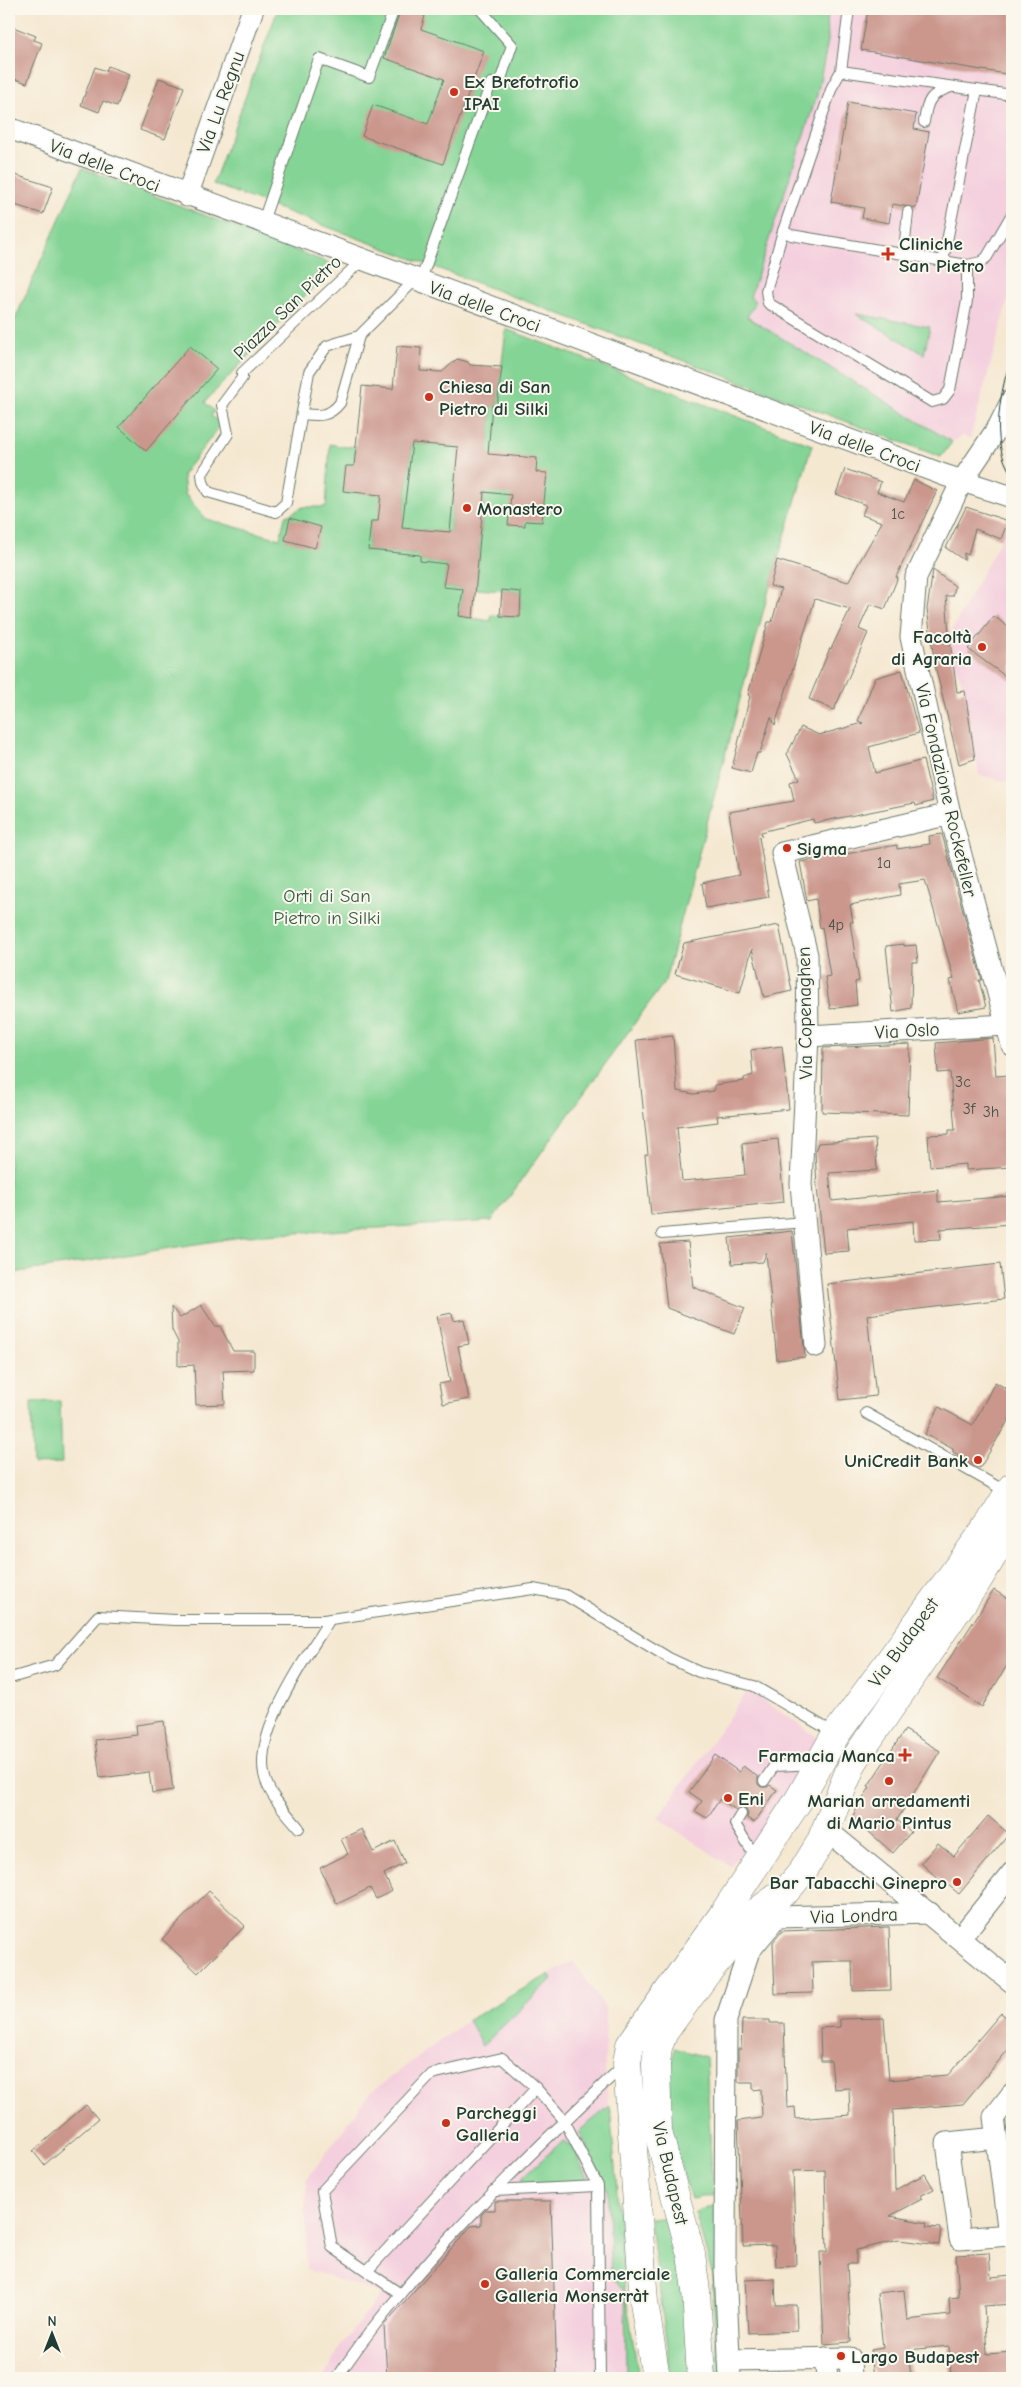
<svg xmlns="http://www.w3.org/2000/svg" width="1021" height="2387" font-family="'Comic Neue',sans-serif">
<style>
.built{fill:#f4cfde}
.green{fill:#84d495;stroke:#528864}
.building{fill:#cb978d;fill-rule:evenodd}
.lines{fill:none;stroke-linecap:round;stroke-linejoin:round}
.lane-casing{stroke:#6a796b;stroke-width:12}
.street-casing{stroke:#6a796b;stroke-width:23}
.secondary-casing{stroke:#6a796b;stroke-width:29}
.lane{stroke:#fff;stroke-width:10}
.street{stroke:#fff;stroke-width:21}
.secondary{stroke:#fff;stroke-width:28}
.tram{stroke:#1f3d34;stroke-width:1}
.poi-dot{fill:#c8321e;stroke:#fbf7ec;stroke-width:2}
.labels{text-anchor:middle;stroke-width:4;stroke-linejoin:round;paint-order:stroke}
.number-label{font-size:16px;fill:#4a544a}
.poi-label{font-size:19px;font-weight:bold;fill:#1f3d34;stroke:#fbf7ec;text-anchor:start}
.street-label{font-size:19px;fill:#1f3d34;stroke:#fbf7ec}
.park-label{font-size:19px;fill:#335b47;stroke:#fbf7ec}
</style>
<rect width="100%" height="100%" fill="#fbf7ec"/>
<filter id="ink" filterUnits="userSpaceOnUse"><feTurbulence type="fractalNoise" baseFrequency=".02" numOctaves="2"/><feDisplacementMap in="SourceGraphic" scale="10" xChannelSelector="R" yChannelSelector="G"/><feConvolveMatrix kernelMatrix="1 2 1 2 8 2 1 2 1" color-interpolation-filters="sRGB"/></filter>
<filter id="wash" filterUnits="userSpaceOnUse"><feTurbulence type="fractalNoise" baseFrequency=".0096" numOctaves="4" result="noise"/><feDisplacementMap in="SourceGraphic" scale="20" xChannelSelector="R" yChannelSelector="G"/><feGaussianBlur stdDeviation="1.12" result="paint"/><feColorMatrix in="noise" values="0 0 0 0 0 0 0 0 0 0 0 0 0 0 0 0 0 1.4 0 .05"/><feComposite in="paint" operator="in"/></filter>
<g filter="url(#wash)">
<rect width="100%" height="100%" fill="#f5e8d1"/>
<!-- built -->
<g class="built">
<polygon points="827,9 1012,9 1012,286 970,439 964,435 952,442 746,317 755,303 750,297 817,95 828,41"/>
<polygon points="1008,521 1012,523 1012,783 979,775 965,691 953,660 950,634 1001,539"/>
<polygon points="748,1690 823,1741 757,1837 730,1866 658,1818"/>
<polygon points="573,1961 606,2009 605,2068 625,2291 639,2378 324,2378 340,2347 381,2294 306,2269 306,2180 371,2092 468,2020"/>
</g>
<!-- green -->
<g class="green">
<polygon points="278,9 827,9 828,41 817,95 750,297 756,302 747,317 952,442 941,457 213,184"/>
<polygon points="82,168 334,265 205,402 214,411 211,416 222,423 183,474 185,494 206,519 280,539 285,517 303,507 326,507 330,444 346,447 356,446 354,466 345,466 343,491 381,495 378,521 371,521 368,550 420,555 421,561 447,564 443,587 463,589 459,616 491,621 491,615 520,617 521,592 476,589 492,405 497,405 506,329 812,445 770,586 665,981 492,1221 247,1236 19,1272 9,1281 9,333"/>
<polygon points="856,314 930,327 924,354"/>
<polygon points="412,443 458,447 450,532 402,528"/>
<polygon points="60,1401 62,1463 33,1464 31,1402"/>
<polygon points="548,1975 552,1979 482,2046 468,2020"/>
<path d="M674 2048 706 2057 713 2195 691 2199C679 2163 666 2117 668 2078 668 2068 672 2057 674 2048Z"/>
<polygon points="610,2106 625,2291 639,2378 626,2378 625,2292 611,2276 607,2189 579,2131"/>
<polygon points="565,2141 574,2148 588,2181 522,2185 523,2177 559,2144"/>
<polygon points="720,2203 723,2378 717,2378 712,2273 695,2212"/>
<polygon points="672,2216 684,2259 692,2378 671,2378 650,2218"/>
</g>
<g id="blocks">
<!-- building -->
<g class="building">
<polygon points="401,9 425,16 421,29 484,51 443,164 362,136 373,105 428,124 444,79 384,58"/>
<polygon points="868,9 1012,9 1012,75 861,50"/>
<polygon points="13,27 36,36 34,40 42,43 27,83 9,77 9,38"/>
<polygon points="108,66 129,74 117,106 103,101 99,112 81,105 95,67 106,71"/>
<polygon points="159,78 184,87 165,139 140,130"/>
<polygon points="848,102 916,114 914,129 929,132 916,208 892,204 889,223 862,218 864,208 831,202"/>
<polygon points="9,173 53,187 43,214 9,203"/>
<polygon points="190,346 217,369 146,451 119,427"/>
<path d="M397 346 421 348 420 371 442 372 457 359 468 362 470 365 502 367 497 406 492 405 488 454 537 458 536 472 547 473 542 522 525 521V526L508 525 511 495 484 492 473 618 459 616 463 589 443 587 447 564 420 561V555L368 550 371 521H378L381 495 343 491 346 466H354L362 386 393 389ZM412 443 458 447 450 532 402 528Z"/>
<polygon points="845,469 881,482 877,492 904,502 914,480 937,491 896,577 898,577 885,609 870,604 859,629 868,633 834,710 809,699 830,648 831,649 850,609 815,599 775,725 771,717 760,753 757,753 751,773 732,768 750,696 748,695 768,622 772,622 781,589 770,586 777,560 848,582 882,522 862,515 866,505 836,494"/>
<polygon points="966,507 1008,521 1001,539 975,529 968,555 964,553 964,560 946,548"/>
<polygon points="290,518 321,527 315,548 285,540"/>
<polygon points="933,570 955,586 953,596 946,596 949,634 957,692 965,691 975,759 959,764 935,666 927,609"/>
<polygon points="502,590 521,592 520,617 500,616"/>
<polygon points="994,616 1012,630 1012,681 968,649"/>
<polygon points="902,670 919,733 869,747 875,773 923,760 933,801 916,806 915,803 814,823 813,819 761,832 762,836 759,837 769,897 706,908 702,883 739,875 729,812 794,801 790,782 799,779 787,754 801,727 819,735 863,723 858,721 875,678"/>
<polygon points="942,834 982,980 979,980 986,1007 958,1012 950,980 954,979 925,880 899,884 900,895 850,905 853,922 850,922 859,981 855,982 857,1005 830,1009 825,977 830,976 822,927 820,928 816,899 807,901 800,862 897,845 897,849 930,844 929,836"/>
<polygon points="779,925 792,991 764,997 752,949 740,993 675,974 684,943"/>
<polygon points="904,944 904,946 916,945 918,962 912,962 911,1008 893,1012 886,946"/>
<polygon points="673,1036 677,1091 694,1094 714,1091 714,1085 744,1081 744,1078 753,1075 751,1050 782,1046 789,1109 717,1116 718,1122 677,1127 682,1181 745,1175 742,1143 778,1139 784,1202 651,1215 645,1155 648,1154 636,1040"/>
<polygon points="993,1038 996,1076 1009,1075 1012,1121 1012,1167 966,1170 966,1164 930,1167 928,1135 949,1134 949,1130 955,1130 950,1072 938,1073 936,1043"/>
<polygon points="910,1044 908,1115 822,1112 823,1048"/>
<polygon points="875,1139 877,1170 829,1173 832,1201 938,1190 938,1202 1012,1196 1012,1224 940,1229 941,1239 914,1240 913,1221 847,1228 849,1251 824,1253 817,1187 815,1151 818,1143"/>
<polygon points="792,1231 805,1357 777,1360 766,1253 763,1262 732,1264 729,1238"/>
<polygon points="688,1242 693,1287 745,1308 734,1334 667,1308 660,1244"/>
<polygon points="1000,1264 1004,1299 867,1315 876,1396 840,1400 827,1284"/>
<polygon points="201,1305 215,1326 220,1326 233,1351 254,1351 254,1370 223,1371 225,1404 196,1405 194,1365 178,1366 178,1342 172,1330 171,1307 180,1318"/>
<polygon points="452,1313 454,1321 464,1319 469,1344 458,1346 469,1399 443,1404 439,1384 450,1382 437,1316"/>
<polygon points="995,1382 1012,1392 1012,1414 980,1468 953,1452 953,1449 925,1434 939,1407 973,1425"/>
<polygon points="994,1590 1012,1601 1012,1657 982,1707 937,1678"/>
<polygon points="164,1721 173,1790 152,1793 149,1772 100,1778 95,1740 137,1735 136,1725"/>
<polygon points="905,1730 940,1751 897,1820 911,1832 893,1853 852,1817 870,1787 868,1786"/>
<polygon points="715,1755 739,1772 743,1766 758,1777 758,1784 761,1787 767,1787 770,1785 777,1790 754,1823 747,1818 748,1814 745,1808 741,1807 736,1810 720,1799 707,1818 695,1811 702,1801 689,1792"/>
<polygon points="988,1816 1009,1834 959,1894 947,1884 946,1886 921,1863 938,1843 954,1856"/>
<polygon points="362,1829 373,1852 395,1841 405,1863 384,1874 392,1891 376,1899 370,1888 337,1904 320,1868 348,1854 341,1839"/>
<polygon points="209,1891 245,1926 198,1973 162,1939"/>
<polygon points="889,1927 891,1990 853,1991 852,1961 841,1961 812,1962 813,1993 775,1994 773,1942 782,1931"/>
<polygon points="1001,2013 1012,2022 1012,2045 963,2104 893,2110 895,2190 925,2174 934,2189 920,2196 922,2199 890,2216 927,2223 926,2227 941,2228 939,2245 899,2240 856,2250 856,2264 847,2264 851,2342 824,2344 820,2252 827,2252 825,2170 793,2171 796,2266 776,2267 775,2245 743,2246 738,2121 762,2118 761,2089 753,2090 753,2082 738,2082 738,2049 741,2049 742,2020 770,2020 770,2023 784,2023 787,2108 795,2107 796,2119 850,2115 849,2088 834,2089 831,2061 821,2061 820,2028 840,2027 840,2019 884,2018 889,2080 948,2075"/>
<polygon points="86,2105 98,2119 44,2165 33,2151"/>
<polygon points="495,2201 551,2201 557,2378 387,2378 384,2325 471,2226 481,2225 481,2215 486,2210 495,2210"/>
<polygon points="989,2253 991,2277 1012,2275 1012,2304 984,2306 987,2354 1012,2352 1012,2378 951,2378 949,2346 908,2350 911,2378 874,2378 871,2350 883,2348 877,2293 904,2290 907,2320 950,2315 949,2298 959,2297 956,2255"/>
<polygon points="775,2279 776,2305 796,2305 797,2331 748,2333 745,2280"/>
</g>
</g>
</g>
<g filter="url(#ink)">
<use href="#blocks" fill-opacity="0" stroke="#6a796b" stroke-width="1"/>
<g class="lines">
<!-- lane casing -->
<g class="lane-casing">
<g id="lane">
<polyline points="849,9 841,71 1012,95"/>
<polyline points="841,71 832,87 783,231 766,291 768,303 932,402 943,399 950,390 967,301 967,265 981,262 987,257 1012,214"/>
<path d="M924 122C927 100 930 94 951 87"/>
<polyline points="908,212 905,241 911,256"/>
<polyline points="262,224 319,59 369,77 394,9"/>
<polyline points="783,231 791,235 967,265"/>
<polyline points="362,260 242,373 242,378 222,405 228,434 202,474 203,482 208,492 276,512 286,503 309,372 327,346 359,336 415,280"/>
<polyline points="943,261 977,90"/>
<polyline points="420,282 491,83 499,85 512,45 480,9"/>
<path d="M303 414C319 416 329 417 340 403L359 336"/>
<polyline points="662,1234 804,1222"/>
<polyline points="866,1413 1007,1492"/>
<polyline points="14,1677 55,1665 98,1616 175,1620 324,1620 533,1589 565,1595 669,1658 699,1672 754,1686 836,1734"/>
<polyline points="764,1781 774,1766 816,1764"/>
<polyline points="741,1814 735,1824 757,1860"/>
<path d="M299 1828C286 1812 268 1795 264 1774 255 1729 307 1656 330 1619"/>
<polyline points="493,2191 598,2186"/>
<polyline points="368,2270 536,2088"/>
<polyline points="399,2293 332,2247 322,2191 432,2074 502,2058 536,2088 564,2120 598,2186 600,2378"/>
<path d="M337 2378C369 2329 407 2285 446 2242 503 2180 563 2122 624 2065"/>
</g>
</g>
<!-- street casing -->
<g class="street-casing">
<g id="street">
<polyline points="9,128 944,475 1012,497"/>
<polyline points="187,196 253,9"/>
<polyline points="1012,400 999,426 962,481 916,577 911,637 950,814 1012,1045"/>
<polyline points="808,1036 1006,1025"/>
<polyline points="816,1346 801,1184 808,1036 807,955 782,853 950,814"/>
<polyline points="825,1829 1012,1982"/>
<polyline points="960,1938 1012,1873"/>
<polyline points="997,2138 947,2143 960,2239 1009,2235 994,2117 1012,2094"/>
<polyline points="825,2358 827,2378"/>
<polyline points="729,2360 850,2358 851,2378"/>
<polyline points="730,2378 725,2269 726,2020 749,1951 777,1917 930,1913"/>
</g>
</g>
<!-- secondary casing -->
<g class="secondary-casing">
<g id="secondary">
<polyline points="656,2378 644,2302 627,2063 630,2045 724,1913 798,1801 836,1734 990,1523 1012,1487"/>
<polyline points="701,2378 696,2291 691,2254 658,2132 656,2064 658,2047 664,2032 706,1974 758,1911 787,1890 803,1871 820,1843 853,1762 978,1580 1012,1524"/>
</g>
</g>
<!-- lane -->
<use href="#lane" class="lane"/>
<!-- street -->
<use href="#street" class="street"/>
<!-- secondary -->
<use href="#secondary" class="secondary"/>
<!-- tram -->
<path class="tram" d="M1012 354C1001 390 988 441 1012 475"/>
</g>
</g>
<!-- markers -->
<g class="poi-dot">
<circle cx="454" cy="92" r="5"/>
<path d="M885.5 246.5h5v5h5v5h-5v5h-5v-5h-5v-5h5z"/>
<circle cx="429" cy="397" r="5"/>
<circle cx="467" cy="508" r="5"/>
<circle cx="982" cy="647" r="5"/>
<circle cx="787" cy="848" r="5"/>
<circle cx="978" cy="1460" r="5"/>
<path d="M902.5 1747.5h5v5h5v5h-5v5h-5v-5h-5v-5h5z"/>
<circle cx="889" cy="1781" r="5"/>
<circle cx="728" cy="1798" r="5"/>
<circle cx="957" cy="1882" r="5"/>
<circle cx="446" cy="2123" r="5"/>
<circle cx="485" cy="2284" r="5"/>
<circle cx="841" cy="2356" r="5"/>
</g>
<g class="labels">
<!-- number labels -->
<g class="number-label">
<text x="898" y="519">1c</text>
<text x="884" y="868">1a</text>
<text x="836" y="930">4p</text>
<text x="963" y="1087">3c</text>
<text x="969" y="1114">3f</text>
<text x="991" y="1117">3h</text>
</g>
<!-- poi labels -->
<g class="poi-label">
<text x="464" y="88">Ex Brefotrofio<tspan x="464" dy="22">IPAI</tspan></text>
<text x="899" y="250">Cliniche<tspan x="899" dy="22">San Pietro</tspan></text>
<text x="439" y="393">Chiesa di San<tspan x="439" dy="22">Pietro di Silki</tspan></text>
<text x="477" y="515">Monastero</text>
<text x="972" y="643" text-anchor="end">Facoltà<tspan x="972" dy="22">di Agraria</tspan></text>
<text x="797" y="855">Sigma</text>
<text x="968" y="1467" text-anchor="end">UniCredit Bank</text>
<text x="895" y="1762" text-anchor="end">Farmacia Manca</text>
<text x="738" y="1805">Eni</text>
<text x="889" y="1807" text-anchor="middle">Marian arredamenti<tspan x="889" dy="22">di Mario Pintus</tspan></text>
<text x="947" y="1889" text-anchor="end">Bar Tabacchi Ginepro</text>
<text x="456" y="2119">Parcheggi<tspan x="456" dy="22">Galleria</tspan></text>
<text x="495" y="2280">Galleria Commerciale<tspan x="495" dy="22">Galleria Monserràt</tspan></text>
<text x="851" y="2363">Largo Budapest</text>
</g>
<!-- street labels -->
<g class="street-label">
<text transform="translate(220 102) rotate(-70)" y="7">Via Lu Regnu</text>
<text transform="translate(105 165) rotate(21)" y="7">Via delle Croci</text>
<text transform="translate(485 306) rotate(20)" y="7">Via delle Croci</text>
<text transform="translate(287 307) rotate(-44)" y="7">Piazza San Pietro</text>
<text transform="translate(865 446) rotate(20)" y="7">Via delle Croci</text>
<text transform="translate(947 790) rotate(77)" y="7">Via Fondazione Rockefeller</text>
<text transform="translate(804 1013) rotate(-91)" y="7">Via Copenaghen</text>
<text transform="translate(907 1030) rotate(-3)" y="7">Via Oslo</text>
<text transform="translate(903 1642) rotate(-54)" y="7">Via Budapest</text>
<text transform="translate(854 1915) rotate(-2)" y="7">Via Londra</text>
<text transform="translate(671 2173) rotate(77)" y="7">Via Budapest</text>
</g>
<!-- park labels -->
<g class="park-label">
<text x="327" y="902">Orti di San<tspan x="327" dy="22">Pietro in Silki</tspan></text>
</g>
</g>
<!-- margin -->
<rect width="1021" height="2387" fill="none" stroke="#fbf7ec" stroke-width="30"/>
<!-- north arrow -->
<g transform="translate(52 2334)" stroke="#fbf7ec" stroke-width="4" paint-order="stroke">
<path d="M0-4L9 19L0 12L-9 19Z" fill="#1f3d34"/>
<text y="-8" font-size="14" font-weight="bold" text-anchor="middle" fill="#1f3d34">N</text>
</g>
</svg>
